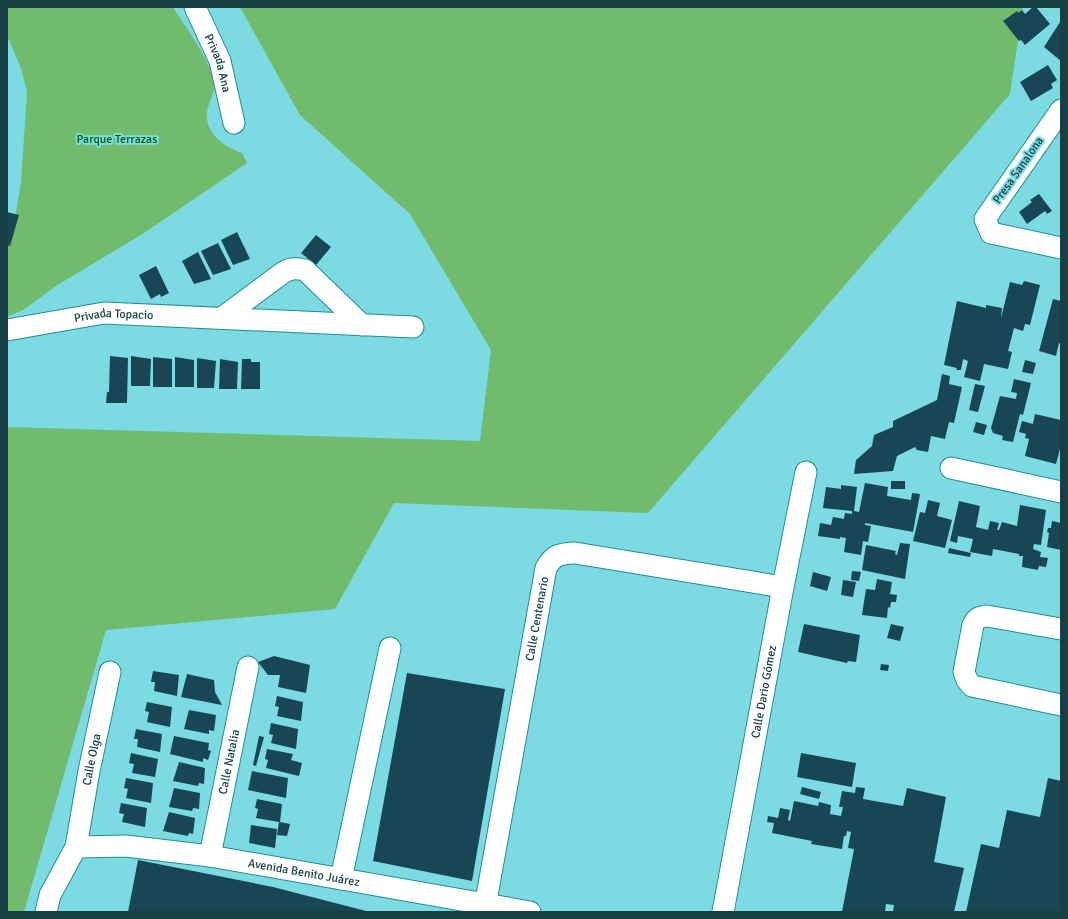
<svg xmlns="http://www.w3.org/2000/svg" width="1068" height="919" font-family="Signika,sans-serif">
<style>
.green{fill:#70bb6c}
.building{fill:#194655}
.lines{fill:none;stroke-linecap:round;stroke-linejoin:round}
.minor-casing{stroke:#238c94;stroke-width:23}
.minor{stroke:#fff;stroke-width:21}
.labels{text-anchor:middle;stroke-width:4;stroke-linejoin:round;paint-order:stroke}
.street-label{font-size:12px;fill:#174044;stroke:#7bdae2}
.park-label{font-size:12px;fill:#005c03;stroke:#7bdae2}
</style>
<rect width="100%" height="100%" fill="#7bdae2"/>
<!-- green -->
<g class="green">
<path d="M7 7H173C185 26 209 59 214 80 216 89 212 95 209 104 200 130 221 145 242 153L247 163 144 233 56 286 23 310 7 317V239L14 224 21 183 27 92 21 68 9 40 7 39Z"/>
<polygon points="240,7 1023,7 1010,94 648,513 394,503 335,609 106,630 24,912 7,912 7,427 480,441 491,350 410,214 300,115"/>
</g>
<!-- building -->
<g class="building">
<polygon points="1033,7 1036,7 1050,24 1025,45 1021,40 1019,41 1003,21 1017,11 1018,13 1022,10 1025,14"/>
<polygon points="1060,22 1061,23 1061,61 1044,47"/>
<polygon points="1048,65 1057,80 1051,84 1053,88 1031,101 1020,82"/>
<polygon points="1039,194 1052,211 1047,214 1045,211 1027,224 1019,212 1032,202 1030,200"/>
<polygon points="7,212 19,215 10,246 7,245"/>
<polygon points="237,232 250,259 233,265 221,240"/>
<polygon points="316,235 331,247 316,265 301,253"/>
<polygon points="218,243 231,269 213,275 201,251"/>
<polygon points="198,252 211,279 194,284 182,261"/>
<polygon points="156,266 169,293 161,297 160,294 151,299 139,275"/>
<polygon points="1024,281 1040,285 1030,325 1025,324 1023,331 1014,328 1008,351 1012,352 1008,369 984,364 980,381 964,377 968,361 963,359 961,370 956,370 957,368 944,365 957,301 986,308 986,305 1002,308 1001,318 1010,282 1022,285"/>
<polygon points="1053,299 1061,301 1061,344 1059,343 1056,356 1039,351"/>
<polygon points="110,356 128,358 127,403 106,403 107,392 109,392"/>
<polygon points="131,356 151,359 150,386 131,386"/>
<polygon points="153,357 172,359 172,387 153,387"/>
<polygon points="175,357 194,360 194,387 175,387"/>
<polygon points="197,358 216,361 214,388 197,388"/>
<polygon points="220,359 238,362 237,389 219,389"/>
<polygon points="242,359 251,359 251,362 260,362 260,389 241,389"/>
<polygon points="1025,360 1036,363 1033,374 1022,372"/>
<polygon points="942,374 950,376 949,384 962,387 954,423 949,422 945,439 931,436 928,452 917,450 915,447 897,456 893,471 854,474 856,460 872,446 874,435 893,427 893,421 937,400"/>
<polygon points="1014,379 1031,383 1023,415 1020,414 1013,442 1002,440 1003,436 993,433 991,428 1000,396 1016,399 1017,393 1011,392"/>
<polygon points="975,384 985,386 978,412 969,410"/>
<polygon points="1035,414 1061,420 1061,445 1056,464 1025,456 1029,439 1025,438 1026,434 1019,432 1022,421 1033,424"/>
<polygon points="976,422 987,425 984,435 973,432"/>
<rect x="891" y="481" width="14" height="8"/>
<polygon points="865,483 888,487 887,496 911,500 912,493 920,494 913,532 865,523 865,525 871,526 868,542 863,541 861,555 844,552 846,538 840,537 840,539 818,536 820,523 831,525 833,517 844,519 845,513 852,514 852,511 823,508 826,487 841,489 841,485 857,487 854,511 859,512"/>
<polygon points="928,500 940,503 937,516 952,520 945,548 913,541 920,512 925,513"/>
<polygon points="959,501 980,506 976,527 988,530 990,521 999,523 997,530 999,530 1002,522 1017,526 1020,505 1046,510 1041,545 1034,544 1033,549 1041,552 1040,557 1048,558 1046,567 1039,566 1038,570 1022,567 1023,556 1019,556 1019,554 993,549 992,556 970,552 973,539 958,536 957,543 950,541"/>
<polygon points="1052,521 1061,523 1061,550 1047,547 1049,533 1047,532 1048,528 1051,528"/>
<polygon points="900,543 910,544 905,579 862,570 866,545 896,551 895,554 897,555"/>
<polygon points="949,548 971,553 970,557 948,553"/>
<polygon points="852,571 861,572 859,581 851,580"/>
<polygon points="813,572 831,577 827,591 810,586"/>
<polygon points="877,579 892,582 890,594 897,595 896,602 891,602 890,608 888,607 887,618 862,615 866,589 875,590"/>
<polygon points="843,580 856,582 853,597 841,595"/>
<polygon points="804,624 860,635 856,662 848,661 847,663 798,652"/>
<polygon points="891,624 904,627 900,641 887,638"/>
<polygon points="274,656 310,665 306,693 278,687 280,675 268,675 258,662"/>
<polygon points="881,664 889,665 888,671 880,670"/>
<polygon points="153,671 179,675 177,696 154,691 155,682 151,682"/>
<polygon points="407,673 505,689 472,881 373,861"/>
<polygon points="187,674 214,680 215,692 222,705 181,697"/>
<polygon points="277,696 303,702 301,721 277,716 279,707 275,706"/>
<polygon points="147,702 172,707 170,727 147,722 149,712 145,711"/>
<polygon points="189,710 216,715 214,731 209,730 209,734 184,729"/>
<polygon points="271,723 298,729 296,749 271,743 273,735 269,734"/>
<polygon points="136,729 162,734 160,752 137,747 138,739 134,739"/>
<polygon points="174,736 209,743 208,750 211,751 208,760 203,758 203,762 170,754"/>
<polygon points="259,736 264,737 256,766 253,765"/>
<polygon points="267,749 293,754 291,760 302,763 299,776 266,768 268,760 265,759"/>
<polygon points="131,753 158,759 155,777 132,773 134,764 129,763"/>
<polygon points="801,753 856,763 852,787 797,777"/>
<polygon points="179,762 205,768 204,784 199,783 198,786 173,781"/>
<polygon points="252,771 288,778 286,798 248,790"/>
<polygon points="126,778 153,783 151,803 126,798 128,789 124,788"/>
<polygon points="1048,778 1061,781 1061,912 966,912 981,844 999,848 1007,810 1040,817"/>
<polygon points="802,787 821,792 819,799 800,794"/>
<polygon points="856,787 865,788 863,799 903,806 907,788 946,797 934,862 964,868 954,912 893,912 894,905 886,904 885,912 842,912 854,849 848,848 851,832 847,831 846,836 844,836 842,849 811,844 812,841 772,833 774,823 767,822 768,816 778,818 780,808 790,810 788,820 790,821 794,801 818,806 819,802 831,805 830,814 841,816 843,807 839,807 842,791 855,793"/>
<polygon points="174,788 200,793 199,809 193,808 192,811 169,807"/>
<polygon points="257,799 282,804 280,822 290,824 287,836 277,835 279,822 256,818 258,809 255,808"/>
<polygon points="121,803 147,808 145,827 122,822 124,814 119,813"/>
<polygon points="169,812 195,818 193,834 189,833 188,836 163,831"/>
<polygon points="251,825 277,829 275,848 249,843"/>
<polygon points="138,860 273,887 370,912 128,912"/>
</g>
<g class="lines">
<!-- minor casing -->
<g class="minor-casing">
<g id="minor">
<path id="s1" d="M195 7 220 61 234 123"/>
<polyline points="1061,110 985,219 991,233 1061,248"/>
<path d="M222 318 281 274C289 268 295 268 305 270L362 325"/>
<path id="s2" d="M7 330 104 313 413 327"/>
<polyline points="951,468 1061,492"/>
<path d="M1061 629 987 616C979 617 976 618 973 625L964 672 967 680 972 686 1061 705"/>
<path id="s3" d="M76 847 126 846 210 856 530 912"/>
<path id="s4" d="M210 856 248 667"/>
<polyline points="341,879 390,648"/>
<path id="s5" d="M46 912 50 895 76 847 89 771 110 672"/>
<path id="s6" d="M484 912 546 568C554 554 560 554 575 553L783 587"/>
<path id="s7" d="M723 912 783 587 806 472"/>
</g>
</g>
<!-- minor -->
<use href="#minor" class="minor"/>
</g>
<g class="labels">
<!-- street labels -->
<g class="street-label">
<text dy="4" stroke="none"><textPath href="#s1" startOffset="61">Privada Ana</textPath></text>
<text transform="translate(1018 170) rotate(-55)" y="4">Presa Sanalona</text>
<text dy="4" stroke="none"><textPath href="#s2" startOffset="108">Privada Topacio</textPath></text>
<text dy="4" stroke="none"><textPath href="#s6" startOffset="298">Calle Centenario</textPath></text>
<text dy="4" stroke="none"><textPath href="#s7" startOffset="224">Calle Dario Gómez</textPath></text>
<text dy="4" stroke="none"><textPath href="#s5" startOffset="161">Calle Olga</textPath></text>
<text dy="4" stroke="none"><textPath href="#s4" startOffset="96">Calle Natalia</textPath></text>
<text dy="4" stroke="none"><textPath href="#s3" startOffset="230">Avenida Benito Juárez</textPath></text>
</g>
<!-- park labels -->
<g class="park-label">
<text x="117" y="143">Parque Terrazas</text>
</g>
</g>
<!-- border -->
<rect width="1068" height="919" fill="none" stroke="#174044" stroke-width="16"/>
</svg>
